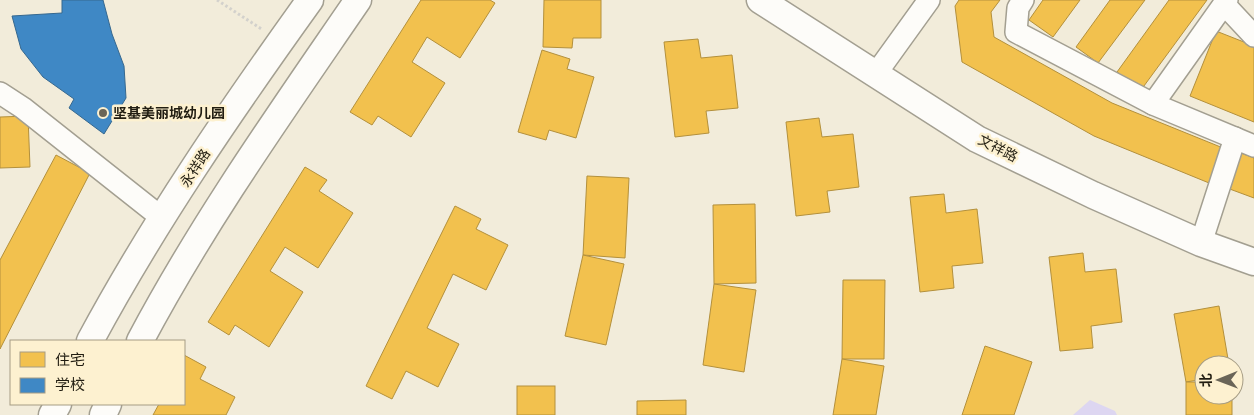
<svg xmlns="http://www.w3.org/2000/svg" width="1254" height="415" font-family="'Asap Condensed','Noto Sans SC',sans-serif">
<style>
.water{fill:#ddd6f1}
.homes{fill:#f2c14e;stroke:#b3903c}
.schools{fill:#3f88c5;stroke:#36688f}
.lines{fill:none;stroke-linecap:round;stroke-linejoin:round}
.minor-casing{stroke:#a39f91;stroke-width:24}
.tertiary-casing{stroke:#a39f91;stroke-width:29}
.path{stroke:#d3d1cc;stroke-width:3;stroke-dasharray:2.5 2.5;stroke-linecap:butt}
.minor{stroke:#fdfcf9;stroke-width:21}
.tertiary{stroke:#fdfcf9;stroke-width:26}
.poi-dot{fill:#6a6557;stroke:#fdf1d0;stroke-width:2}
.labels{text-anchor:middle;stroke-width:5;stroke-linejoin:round;paint-order:stroke}
.poi-label{font-size:14px;font-weight:bold;fill:#211d11;stroke:#fdf1d0;text-anchor:start}
.street-label{font-size:14px;fill:#211d11;stroke:#fdf1d0}
</style>
<rect width="100%" height="100%" fill="#f2ecda"/>
<!-- water -->
<polygon class="water" points="1090,400 1115,411 1117,415 1073,415"/>
<!-- homes -->
<g class="homes">
<polygon points="421,0 490,0 495,3 460,58 427,37 412,62 445,83 411,137 378,116 372,125 350,112"/>
<polygon points="544,0 601,0 601,38 573,38 572,48 543,47"/>
<polygon points="959,0 1000,0 991,12 994,37 1112,103 1228,150 1214,185 1094,136 962,62 955,6"/>
<polygon points="1043,0 1080,0 1053,37 1029,20"/>
<polygon points="1110,0 1145,0 1098,63 1076,47"/>
<polygon points="1169,0 1207,0 1141,90 1117,72"/>
<polygon points="1216,31 1254,46 1254,122 1190,96"/>
<polygon points="698,39 701,58 732,55 738,108 706,111 709,133 675,137 664,42"/>
<polygon points="542,50 570,59 567,69 594,77 576,138 549,130 546,140 518,132"/>
<polygon points="28,116 30,167 0,168 0,117"/>
<polygon points="819,118 822,137 853,134 859,187 827,191 830,212 796,216 786,122"/>
<polygon points="1241,153 1254,158 1254,198 1227,188"/>
<polygon points="56,155 90,173 0,349 0,260"/>
<polygon points="305,167 327,180 319,191 353,213 318,268 285,247 270,271 303,292 269,347 235,325 229,335 208,322"/>
<polygon points="587,176 629,178 625,258 583,255"/>
<polygon points="944,194 946,213 977,209 983,263 952,266 954,288 920,292 910,197"/>
<polygon points="755,204 756,283 714,284 713,205"/>
<polygon points="455,206 481,219 476,229 508,245 486,290 453,274 427,328 459,344 438,387 406,371 392,399 366,386"/>
<polygon points="1083,253 1085,272 1116,269 1122,322 1091,326 1093,348 1060,351 1049,257"/>
<polygon points="583,255 624,264 606,345 565,336"/>
<polygon points="843,280 885,280 884,359 842,359"/>
<polygon points="714,284 756,290 744,372 703,365"/>
<polygon points="1219,306 1229,365 1204,365 1204,379 1186,382 1174,314"/>
<polygon points="985,346 1032,362 1014,415 962,415"/>
<polygon points="184,355 206,367 200,379 235,397 226,415 153,415 159,404 184,404"/>
<polygon points="842,359 884,366 876,415 833,415"/>
<polygon points="1186,382 1204,382 1204,395 1232,395 1232,415 1186,415"/>
<rect x="517" y="386" width="38" height="29"/>
<polygon points="686,400 686,415 637,415 637,401"/>
</g>
<!-- schools -->
<polygon class="schools" points="62,0 103,0 112,34 124,66 126,98 104,134 69,108 74,99 43,77 21,49 12,16 62,13"/>
<g class="lines">
<!-- minor casing -->
<g class="minor-casing">
<g id="minor">
<polyline points="1023,0 1018,8 1016,32 1153,104 1254,146"/>
<polyline points="1227,0 1224,4 1254,36"/>
<polyline points="875,75 929,0"/>
<polyline points="0,93 23,108 162,218"/>
<polyline points="1153,104 1224,4"/>
<polyline points="1201,243 1235,138"/>
</g>
</g>
<!-- tertiary casing -->
<g class="tertiary-casing">
<g id="tertiary">
<polyline points="760,0 977,139 1093,195 1201,243 1254,262"/>
<path d="M90 341C154 222 231 110 310 0"/>
<path d="M140 341C203 222 282 111 358 0"/>
<polyline points="52,415 58,404"/>
<polyline points="103,415 108,404"/>
</g>
</g>
<!-- path -->
<polyline class="path" points="217,0 263,30"/>
<!-- minor -->
<use href="#minor" class="minor"/>
<!-- tertiary -->
<use href="#tertiary" class="tertiary"/>
</g>
<!-- markers -->
<circle class="poi-dot" cx="103" cy="113" r="5"/>
<g class="labels">
<!-- poi labels -->
<g class="poi-label">
<text x="113" y="118">坚基美丽城幼儿园</text>
</g>
<!-- street labels -->
<g class="street-label">
<text transform="translate(998 148) rotate(27)" y="5">文祥路</text>
<text transform="translate(195 168) rotate(-57)" y="5">永祥路</text>
</g>
</g>
<!-- legend -->
<rect x="10" y="340" width="175" height="65" fill="#fdf1d0" stroke="#a59c84"/>
<rect x="20" y="352" width="25" height="15" fill="#f2c14e" stroke="#a59c84"/>
<text x="55" y="365" font-size="15" fill="#211d11">住宅</text>
<rect x="20" y="378" width="25" height="15" fill="#3f88c5" stroke="#a59c84"/>
<text x="55" y="390" font-size="15" fill="#211d11">学校</text>
<!-- north arrow -->
<g transform="translate(1219 380) rotate(269)"><circle r="24" fill="#fdf1d0" stroke="#a59c84"/>
<path d="M0-4L9 19L0 12L-9 19Z" fill="#6a6557"/>
<text y="-8" font-size="14" font-weight="bold" text-anchor="middle" fill="#211d11">北</text>
</g>
</svg>
